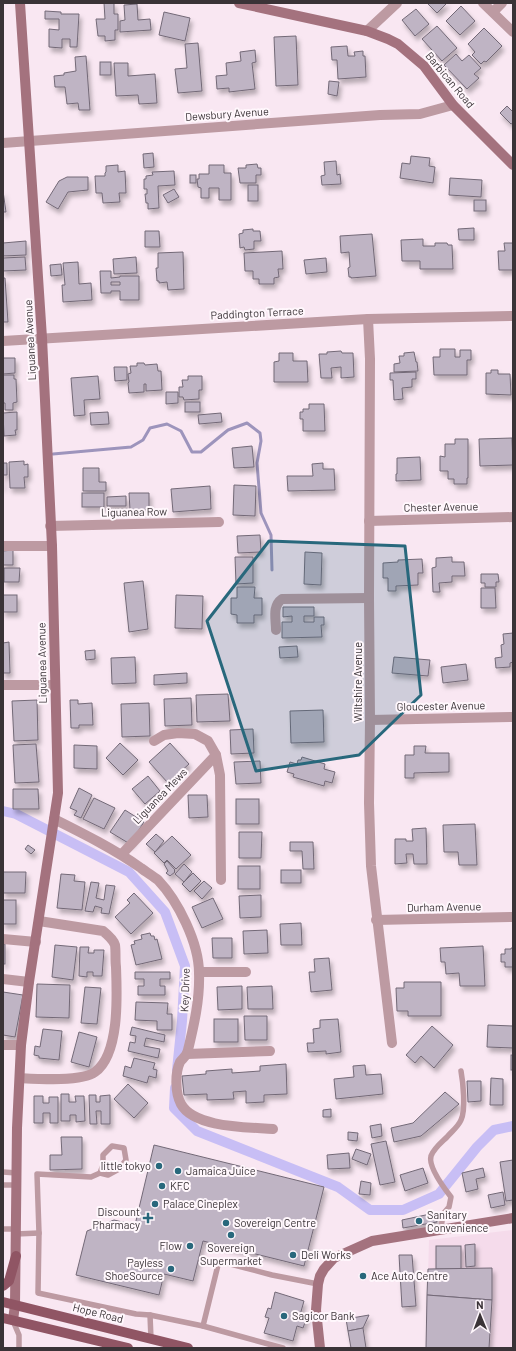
<svg xmlns="http://www.w3.org/2000/svg" width="516" height="1351" font-family="Barlow,sans-serif">
<style>
.built{fill:#f5dbeb}
.lines{fill:none;stroke-linecap:round;stroke-linejoin:round}
.stream{stroke:#9d94bc;stroke-width:3}
.canal{stroke:#c8bef5;stroke-width:10}
.building{fill:#bfb4c4;stroke:#736977;fill-rule:evenodd;filter:url(#shadow)}
.lane{stroke:#bd9aa2;stroke-width:5.5}
.street{stroke:#bd9aa2;stroke-width:10}
.secondary{stroke:#a4727e;stroke-width:10}
.primary{stroke:#905564;stroke-width:10}
.marked{fill:#28687c;fill-opacity:0.2;stroke:#28687c;stroke-width:3;stroke-linejoin:round}
.poi-dot{fill:#28687c;stroke:#fff7fc;stroke-width:1.5}
.labels{text-anchor:middle;stroke-width:4;stroke-linejoin:round;paint-order:stroke}
.street-label{font-size:11px;fill:#3a3337;stroke:#fff7fc}
.poi-label{font-size:11px;fill:#3a3337;stroke:#fff7fc;text-anchor:start}
</style>
<defs>
<filter id="shadow"><feDropShadow dx="2.5" dy="4.5" stdDeviation="2" flood-color="#0004"/></filter>
</defs>
<rect width="100%" height="100%" fill="#f9e7f2"/>
<!-- built -->
<polygon class="built" points="513,1230 513,1348 426,1348 429,1240"/>
<g class="lines">
<!-- stream -->
<polyline class="stream" points="53,454 131,447 143,440 150,428 167,424 181,431 192,452 201,452 228,430 247,423 260,433 261,441 257,463 261,513 271,535 272,570"/>
<!-- canal -->
<g class="canal">
<polyline points="3,811 16,814 129,872 165,912 185,966 182,1021 177,1070"/>
<polyline points="175,1088 174,1108 197,1131 338,1187 370,1210 403,1210 439,1194 477,1147 494,1130 513,1126"/>
</g>
</g>
<!-- building -->
<g class="building">
<polygon points="104,3 114,3 114,14 118,14 118,30 115,30 115,40 105,41 105,36 98,36 96,19 105,19"/>
<polygon points="427,3 447,3 437,13"/>
<polygon points="137,4 138,20 150,19 151,30 120,32 120,21 125,20 124,5"/>
<polygon points="461,6 475,21 460,35 446,21"/>
<polygon points="416,9 429,24 415,36 402,20"/>
<polygon points="45,11 61,12 61,14 79,14 77,47 70,47 70,39 62,39 62,48 49,47 49,29 59,30 59,19 45,19"/>
<polygon points="164,12 190,18 185,41 159,35"/>
<polygon points="437,26 457,48 442,61 422,39"/>
<polygon points="484,28 502,46 486,62 484,61 481,64 472,55 475,52 468,44"/>
<polygon points="296,36 298,85 276,86 274,37"/>
<polygon points="198,43 202,91 178,93 175,69 187,68 185,44"/>
<polygon points="347,46 348,56 355,56 354,52 363,51 363,56 365,56 366,77 338,79 337,60 332,60 331,47"/>
<polygon points="255,50 256,62 252,63 255,89 229,92 229,88 217,89 216,76 227,75 226,63 241,61 240,52"/>
<polygon points="456,54 462,61 469,55 481,68 474,74 479,78 467,89 444,65"/>
<polygon points="86,56 90,110 79,110 78,103 67,104 65,87 55,87 54,76 64,75 64,73 76,71 75,57"/>
<rect x="100" y="62" width="11" height="13"/>
<polygon points="114,63 128,63 128,76 155,74 157,103 139,104 138,95 116,96"/>
<polygon points="329,81 339,82 337,96 328,94"/>
<polygon points="507,106 513,112 513,123 511,124 500,113"/>
<polygon points="153,153 154,167 144,168 143,154"/>
<polygon points="411,156 430,158 429,166 435,167 433,183 400,178 402,163 410,164"/>
<polygon points="336,161 337,175 340,174 341,184 322,185 321,176 325,175 324,162"/>
<polygon points="257,164 258,168 261,168 261,175 256,175 256,183 240,183 238,168 246,168 246,165"/>
<polygon points="118,165 118,172 125,171 126,193 119,193 120,202 103,203 102,193 96,193 95,176 105,176 105,173 106,172 106,166"/>
<polygon points="209,165 224,165 224,173 231,173 231,200 219,200 219,188 209,188 209,198 201,198 201,188 198,187 197,179 199,179 199,174 209,174"/>
<polygon points="174,171 175,185 158,186 159,208 148,209 148,203 146,203 145,194 147,194 147,189 144,189 144,179 146,179 146,176 153,175 152,172"/>
<rect x="190" y="175" width="6" height="8"/>
<polygon points="67,177 88,177 88,190 68,192 58,209 46,202 59,181"/>
<polygon points="450,178 482,180 481,197 449,195"/>
<rect x="248" y="185" width="10" height="16"/>
<polygon points="174,189 179,197 168,203 163,195"/>
<polygon points="3,191 6,212 3,212"/>
<rect x="474" y="200" width="12" height="11"/>
<polygon points="474,228 474,240 459,240 458,229"/>
<polygon points="253,229 253,231 260,231 261,241 254,241 254,249 245,250 244,247 240,248 239,234 243,233 243,230"/>
<polygon points="145,231 159,231 160,247 145,247"/>
<polygon points="372,234 376,276 351,278 351,277 349,277 348,268 350,267 349,252 341,253 340,236"/>
<polygon points="423,239 423,246 435,246 435,243 447,243 448,245 452,245 453,269 420,269 420,261 402,261 401,240"/>
<polygon points="26,241 26,255 3,256 3,243"/>
<polygon points="504,243 513,243 513,270 499,270 498,251 505,251"/>
<polygon points="282,251 283,269 278,269 279,277 274,278 274,284 259,284 259,279 253,279 253,271 245,271 244,253"/>
<polygon points="183,252 184,289 168,290 167,282 159,283 159,281 157,281 156,268 158,268 158,253"/>
<polygon points="25,257 26,270 3,271 3,258"/>
<polygon points="136,257 137,273 114,274 113,259"/>
<polygon points="326,258 327,272 306,274 304,260"/>
<polygon points="78,262 79,284 91,283 92,300 63,302 62,285 65,285 63,263"/>
<polygon points="61,264 62,275 51,276 50,265"/>
<path d="M100 271H111V278L120 277V276H139V300H120V291H111V293H101ZM111 282H120V285H111Z"/>
<polygon points="3,278 5,278 8,322 3,322"/>
<polygon points="440,349 455,349 455,357 460,357 460,350 471,350 471,360 467,360 467,375 434,375 433,357 440,357"/>
<polygon points="341,351 342,353 353,353 354,377 341,378 341,367 331,368 332,378 321,378 319,354 327,354 327,352"/>
<polygon points="414,352 416,362 417,362 418,371 394,372 394,364 400,363 399,356 404,356 404,353"/>
<polygon points="279,353 293,353 293,361 307,361 308,382 274,382 274,362 279,361"/>
<polygon points="3,358 15,358 15,373 3,374"/>
<polygon points="137,363 144,363 145,365 157,364 158,371 161,371 162,390 146,391 146,384 144,384 144,392 129,393 128,383 129,382 128,374 131,373 130,366 137,366"/>
<polygon points="114,367 127,367 127,380 115,381"/>
<polygon points="491,370 498,370 498,374 510,374 511,395 486,394 486,373 491,373"/>
<polygon points="416,372 416,379 412,379 412,387 402,388 403,399 394,400 393,380 390,380 390,373"/>
<polygon points="3,375 14,375 14,379 16,379 17,402 13,403 13,410 5,410 5,403 3,403"/>
<polygon points="98,376 100,399 84,400 85,415 74,416 71,378"/>
<polygon points="188,376 202,376 202,390 199,390 199,399 184,400 183,397 179,397 179,387 183,387 182,380 188,380"/>
<polygon points="166,392 178,392 178,403 166,404"/>
<rect x="185" y="402" width="15" height="10"/>
<polygon points="309,404 324,404 325,431 303,431 303,419 300,419 300,412 303,412 303,409 309,409"/>
<polygon points="17,412 17,430 15,430 16,435 4,436 3,413"/>
<polygon points="108,412 109,424 91,425 90,413"/>
<polygon points="221,413 222,422 199,424 198,415"/>
<polygon points="512,438 513,465 480,466 479,439"/>
<polygon points="455,439 468,439 468,478 467,478 467,484 454,484 454,479 448,479 448,471 440,471 440,456 445,457 445,444 455,444"/>
<polygon points="252,446 254,467 234,468 232,448"/>
<polygon points="420,457 421,480 396,481 396,474 397,474 397,458"/>
<polygon points="24,461 24,465 28,464 28,477 24,477 25,488 10,488 9,462"/>
<polygon points="3,463 7,463 7,475 3,475 3,488"/>
<polygon points="323,463 323,469 334,469 335,490 288,491 287,476 313,476 312,464"/>
<polygon points="83,468 99,468 99,482 106,482 106,491 83,491"/>
<polygon points="234,485 256,486 255,516 233,515"/>
<polygon points="210,486 211,509 173,512 171,489"/>
<rect x="82" y="493" width="22" height="14"/>
<polygon points="129,493 149,493 149,510 130,510"/>
<polygon points="126,496 126,506 107,506 107,497"/>
<polygon points="260,535 261,552 238,553 237,536"/>
<polygon points="13,550 13,565 3,565 3,551"/>
<polygon points="305,552 322,553 321,585 304,584"/>
<polygon points="235,557 253,557 253,583 236,584"/>
<polygon points="452,557 452,562 464,562 465,576 452,576 452,582 439,583 440,592 433,592 432,568 436,567 436,558"/>
<polygon points="422,559 423,573 418,573 418,585 396,586 396,591 388,591 388,578 383,578 383,563 398,562 398,560"/>
<polygon points="4,568 20,568 19,582 4,582"/>
<polygon points="481,574 498,574 499,582 496,582 496,587 485,587 485,583 481,583"/>
<polygon points="143,581 148,629 129,632 124,583"/>
<polygon points="237,587 255,587 254,598 262,598 262,615 254,615 254,623 237,623 237,615 231,614 231,598 237,598"/>
<polygon points="481,588 495,588 496,608 481,608"/>
<rect x="3" y="595" width="14" height="17"/>
<polygon points="176,595 203,596 202,629 175,628"/>
<polygon points="283,607 314,607 314,616 304,616 304,622 314,622 314,617 324,617 324,625 321,625 322,637 282,638 282,622 292,622 292,616 283,617"/>
<polygon points="513,633 513,662 510,663 510,667 496,668 495,658 502,657 501,645 504,644 503,634"/>
<polygon points="9,642 10,673 3,673 3,643"/>
<polygon points="297,646 298,657 280,658 279,647"/>
<polygon points="95,650 95,659 86,660 85,651"/>
<polygon points="135,657 136,683 112,684 111,658"/>
<polygon points="394,657 430,660 428,676 392,673"/>
<polygon points="466,664 468,680 443,683 441,667"/>
<polygon points="187,673 187,683 154,685 154,675"/>
<polygon points="228,694 230,721 197,722 196,695"/>
<polygon points="191,698 192,725 165,726 164,699"/>
<polygon points="37,700 38,740 14,741 12,701"/>
<polygon points="70,700 78,700 78,704 92,703 93,725 79,725 79,728 71,728"/>
<polygon points="149,703 150,736 122,737 121,704"/>
<polygon points="323,710 324,742 291,743 290,711"/>
<polygon points="253,729 254,753 231,754 230,730"/>
<polygon points="120,743 138,760 123,775 106,758"/>
<polygon points="170,743 189,764 168,783 149,762"/>
<polygon points="36,744 39,782 15,783 13,745"/>
<polygon points="74,745 97,746 97,769 74,768"/>
<polygon points="414,746 426,746 425,753 449,753 449,772 414,773 414,778 405,778 405,755 414,755"/>
<polygon points="302,757 325,764 324,769 335,772 332,783 325,781 324,786 293,777 294,774 287,772 290,762 297,764 298,760 301,760"/>
<polygon points="260,761 261,783 236,784 234,762"/>
<polygon points="148,776 160,791 145,804 132,789"/>
<polygon points="79,788 92,795 81,818 74,815 77,811 70,808"/>
<polygon points="13,789 38,789 39,809 13,809"/>
<polygon points="188,795 207,795 208,817 189,818"/>
<polygon points="94,798 115,808 104,829 83,819"/>
<rect x="236" y="799" width="23" height="25"/>
<polygon points="125,810 144,822 130,844 110,832"/>
<polygon points="475,824 477,865 459,865 458,852 444,852 443,825"/>
<polygon points="426,828 427,864 414,864 413,854 406,854 407,863 395,864 395,839 406,839 406,841 413,841 412,829"/>
<polygon points="239,832 262,832 261,858 239,858"/>
<polygon points="156,834 164,841 155,852 146,844"/>
<polygon points="172,836 191,855 176,869 167,860 164,863 154,853"/>
<polygon points="290,842 313,842 314,869 303,869 302,851 290,851"/>
<polygon points="28,845 35,850 31,854 25,849"/>
<polygon points="167,861 175,870 174,871 175,872 170,876 166,873 168,871 164,864"/>
<polygon points="184,864 192,872 184,882 175,874"/>
<rect x="238" y="866" width="22" height="23"/>
<rect x="281" y="870" width="20" height="13"/>
<polygon points="3,872 26,872 25,893 3,893"/>
<polygon points="193,873 201,881 190,892 182,884"/>
<polygon points="61,874 75,875 74,881 85,882 82,910 57,908"/>
<polygon points="204,881 212,888 202,899 194,891"/>
<polygon points="91,882 99,883 96,898 104,900 106,885 115,886 109,914 101,913 102,908 95,906 93,912 85,911"/>
<polygon points="134,893 153,913 131,934 115,917 130,903 127,900"/>
<polygon points="261,895 261,917 240,918 239,896"/>
<polygon points="213,898 223,919 202,928 192,907"/>
<rect x="3" y="900" width="13" height="24"/>
<polygon points="301,923 302,945 281,945 280,924"/>
<polygon points="267,930 268,953 244,954 243,931"/>
<polygon points="150,933 151,936 154,936 155,940 157,939 162,959 136,965 131,945 135,944 134,941 142,939 141,935"/>
<polygon points="212,938 232,938 232,958 213,958"/>
<rect x="3" y="944" width="2" height="20"/>
<polygon points="55,945 77,947 73,980 52,977"/>
<polygon points="483,946 485,986 460,986 459,973 446,974 445,962 441,962 440,948"/>
<polygon points="80,947 89,947 88,953 94,953 94,950 104,950 102,976 93,976 93,972 87,972 87,977 79,976"/>
<polygon points="511,948 513,948 513,967 505,967 505,962 501,962 501,954 505,954 505,949 511,949"/>
<polygon points="329,958 332,990 311,992 309,972 315,972 314,959"/>
<polygon points="135,972 170,972 170,979 160,979 160,986 165,986 165,995 138,995 138,986 144,986 144,979 135,979"/>
<polygon points="404,982 441,982 441,1016 408,1016 408,1011 397,1011 396,988 404,988"/>
<polygon points="37,984 70,985 69,1018 36,1017"/>
<polygon points="242,986 242,1009 218,1010 217,987"/>
<polygon points="272,986 273,1009 248,1009 247,987"/>
<polygon points="85,987 101,988 97,1024 81,1023"/>
<polygon points="3,992 23,995 15,1037 3,1035"/>
<polygon points="136,1002 168,1003 167,1014 172,1014 172,1030 157,1030 157,1021 135,1020"/>
<polygon points="244,1016 267,1016 267,1040 245,1040"/>
<rect x="214" y="1019" width="24" height="23"/>
<polygon points="338,1019 341,1052 326,1054 326,1051 308,1052 307,1043 314,1043 313,1029 320,1028 320,1020"/>
<polygon points="488,1025 513,1026 513,1048 487,1047"/>
<polygon points="432,1026 453,1045 434,1068 421,1056 415,1063 406,1055"/>
<polygon points="132,1027 165,1035 164,1042 146,1038 144,1046 160,1049 158,1058 128,1051 130,1042 135,1043 136,1036 130,1035"/>
<polygon points="43,1029 62,1031 59,1060 39,1058 39,1056 34,1055 35,1046 40,1047"/>
<polygon points="79,1032 97,1037 89,1067 71,1062"/>
<rect x="511" y="1055" width="2" height="15"/>
<polygon points="134,1058 155,1063 153,1069 157,1070 156,1078 149,1076 147,1083 123,1076 125,1066 131,1068"/>
<polygon points="286,1064 287,1094 264,1095 264,1102 246,1103 246,1091 233,1092 234,1099 207,1100 207,1094 184,1095 182,1076 206,1074 206,1071 232,1069 232,1073 260,1071 260,1066"/>
<polygon points="365,1065 366,1075 381,1074 383,1094 336,1099 334,1079 354,1077 353,1066"/>
<polygon points="491,1078 503,1079 503,1105 490,1105"/>
<polygon points="467,1081 481,1081 481,1101 468,1102"/>
<polygon points="128,1084 148,1103 134,1118 114,1099"/>
<polygon points="445,1092 459,1104 421,1136 394,1142 391,1128 413,1123"/>
<polygon points="61,1094 69,1094 69,1102 76,1102 75,1096 84,1096 85,1121 76,1122 76,1115 70,1115 70,1121 61,1121"/>
<polygon points="89,1095 96,1095 96,1102 100,1102 100,1096 110,1095 110,1124 101,1124 101,1111 96,1111 97,1124 90,1124"/>
<polygon points="34,1096 43,1096 43,1103 49,1103 49,1097 58,1097 58,1123 50,1123 50,1113 43,1113 43,1123 34,1123"/>
<polygon points="331,1109 331,1117 323,1117 323,1110"/>
<polygon points="381,1124 382,1136 372,1138 370,1126"/>
<polygon points="348,1132 358,1133 357,1141 348,1140"/>
<polygon points="61,1137 82,1137 82,1169 50,1170 50,1155 62,1155"/>
<polygon points="386,1141 395,1182 380,1185 371,1144"/>
<polygon points="154,1145 324,1187 304,1266 203,1241 193,1281 164,1274 159,1295 76,1275 87,1231 114,1220 135,1225"/>
<polygon points="356,1149 371,1154 367,1165 352,1159"/>
<polygon points="349,1153 350,1168 328,1169 327,1155"/>
<polygon points="513,1160 513,1200 506,1201 500,1162"/>
<polygon points="423,1168 428,1183 405,1191 400,1175"/>
<polygon points="483,1168 485,1177 476,1179 478,1189 466,1192 462,1173"/>
<polygon points="361,1181 371,1183 370,1195 359,1194"/>
<polygon points="503,1192 505,1205 491,1208 488,1195"/>
<polygon points="435,1213 437,1222 403,1228 402,1220"/>
<polygon points="475,1244 475,1266 466,1267 465,1245"/>
<rect x="436" y="1246" width="25" height="23"/>
<polygon points="399,1255 412,1255 416,1306 402,1307"/>
<polygon points="492,1268 492,1300 427,1295 428,1269"/>
<polygon points="275,1292 304,1301 300,1315 307,1317 303,1328 297,1326 293,1341 264,1333 269,1318 265,1317 268,1308 271,1309"/>
<polygon points="427,1295 492,1300 489,1348 426,1348"/>
<polygon points="369,1315 363,1328 348,1331 346,1319"/>
<polygon points="363,1328 366,1348 351,1348 348,1331"/>
</g>
<g class="lines">
<!-- lane -->
<g class="lane">
<polyline points="3,1172 17,1173"/>
<polyline points="100,1173 108,1175 119,1169 126,1160 124,1148 112,1146 103,1155 103,1165 100,1173 91,1177 37,1174 39,1233 38,1293 136,1314 150,1315 203,1326 219,1261 272,1275 318,1284"/>
<polyline points="3,1185 17,1185"/>
<polyline points="3,1229 16,1229"/>
<path d="M441 1229 443 1214 449 1207 451 1197C444 1188 428 1167 431 1156 434 1148 442 1142 447 1137 452 1131 458 1127 461 1120 466 1110 463 1082 461 1071"/>
<polyline points="16,1234 39,1233"/>
<polyline points="150,1315 151,1339"/>
<polyline points="13,1321 19,1335 19,1348"/>
<polyline points="203,1326 283,1348"/>
</g>
<!-- street -->
<g class="street">
<polyline points="483,3 513,32"/>
<polyline points="493,12 502,3"/>
<polyline points="367,31 397,3"/>
<polyline points="3,143 380,115 420,114 453,105"/>
<polyline points="368,319 370,359 369,598 370,720 369,803 371,866 392,1043"/>
<polyline points="3,341 368,319 513,316"/>
<polyline points="369,521 513,517"/>
<polyline points="50,526 219,522"/>
<polyline points="3,546 52,546"/>
<path d="M276 630C276 619 272 606 282 599L369 598"/>
<polyline points="3,685 55,685"/>
<polyline points="370,720 513,717"/>
<polyline points="154,741 164,735 178,733 195,734 208,741 216,755"/>
<path d="M54 819C84 834 114 849 141 868 146 872 153 876 158 880 178 901 199 943 199 973 200 999 194 1025 188 1050 187 1056 183 1058 180 1062 175 1073 175 1093 181 1104 194 1128 248 1127 273 1129"/>
<polyline points="122,854 216,755 220,775 221,880"/>
<polyline points="376,920 513,917"/>
<polyline points="3,939 36,942"/>
<polyline points="199,972 246,972"/>
<polyline points="3,979 29,982"/>
<polyline points="3,1045 21,1045"/>
<polyline points="187,1054 270,1051"/>
<path d="M20 1078C38 1079 81 1082 95 1072 120 1054 117 994 116 967 115 960 116 952 115 945 113 939 108 935 103 931L39 921"/>
</g>
<!-- secondary -->
<g class="secondary">
<polyline points="239,3 367,31 388,39 398,44 424,66 453,105 513,165"/>
<polyline points="13,1320 15,1305 17,1128 21,1045 29,982 58,793 52,546 42,338 20,3"/>
<polyline points="320,1348 316,1310 318,1284 320,1276 324,1269 334,1258 372,1241 513,1218"/>
</g>
<!-- primary -->
<g class="primary">
<polyline points="3,1286 9,1281 16,1256"/>
<polyline points="3,1302 188,1348"/>
<polyline points="3,1318 128,1348"/>
</g>
</g>
<!-- marked area -->
<path class="marked" d="M269 541 405 546 421 695 359 755 256 771 207 621Z"/>
<!-- markers -->
<g class="poi-dot">
<circle cx="159" cy="1166" r="4"/>
<circle cx="178" cy="1171" r="4"/>
<circle cx="162" cy="1186" r="4"/>
<circle cx="155" cy="1204" r="4"/>
<path d="M146 1212h4v4h4v4h-4v4h-4v-4h-4v-4h4z"/>
<circle cx="419" cy="1221" r="4"/>
<circle cx="226" cy="1223" r="4"/>
<circle cx="231" cy="1235" r="4"/>
<circle cx="190" cy="1246" r="4"/>
<circle cx="293" cy="1255" r="4"/>
<circle cx="171" cy="1269" r="4"/>
<circle cx="363" cy="1276" r="4"/>
<circle cx="284" cy="1316" r="4"/>
</g>
<g class="labels">
<!-- street labels -->
<g class="street-label">
<text transform="translate(450 80) rotate(50)" y="4">Barbican Road</text>
<text transform="translate(227 114) rotate(-4)" y="4">Dewsbury Avenue</text>
<text transform="translate(257 313) rotate(-3)" y="4">Paddington Terrace</text>
<text transform="translate(30 340) rotate(-93)" y="4">Liguanea Avenue</text>
<text transform="translate(441 507) rotate(-1)" y="4">Chester Avenue</text>
<text transform="translate(134 512) rotate(-1)" y="4">Liguanea Row</text>
<text transform="translate(42 663) rotate(-91)" y="4">Liguanea Avenue</text>
<text transform="translate(358 682) rotate(-90)" y="4">Wiltshire Avenue</text>
<text transform="translate(441 706) rotate(-1)" y="4">Gloucester Avenue</text>
<text transform="translate(160 796) rotate(-46)" y="4">Liguanea Mews</text>
<text transform="translate(444 907) rotate(-1)" y="4">Durham Avenue</text>
<text transform="translate(185 990) rotate(-88)" y="4">Key Drive</text>
<text transform="translate(98 1313) rotate(14)" y="4">Hope Road</text>
</g>
<!-- poi labels -->
<g class="poi-label">
<text x="151" y="1170" text-anchor="end">little tokyo</text>
<text x="186" y="1175">Jamaica Juice</text>
<text x="170" y="1190">KFC</text>
<text x="163" y="1208">Palace Cineplex</text>
<text x="140" y="1216" text-anchor="end">Discount<tspan x="140" dy="13">Pharmacy</tspan></text>
<text x="427" y="1219">Sanitary<tspan x="427" dy="13">Convenience</tspan></text>
<text x="234" y="1227">Sovereign Centre</text>
<text x="182" y="1250" text-anchor="end">Flow</text>
<text x="231" y="1252" text-anchor="middle">Sovereign<tspan x="231" dy="13">Supermarket</tspan></text>
<text x="301" y="1259">Deli Works</text>
<text x="163" y="1267" text-anchor="end">Payless<tspan x="163" dy="13">ShoeSource</tspan></text>
<text x="371" y="1280">Ace Auto Centre</text>
<text x="292" y="1320">Sagicor Bank</text>
</g>
</g>
<!-- border -->
<rect width="516" height="1351" fill="none" stroke="#3a3337" stroke-width="8"/>
<!-- north arrow -->
<g transform="translate(480 1315) rotate(359)" stroke="#fff7fc" stroke-width="3" paint-order="stroke">
<path d="M0-3L7 15L0 10L-7 15Z" fill="#3a3337"/>
<text y="-6" font-size="11" font-weight="bold" text-anchor="middle" fill="#3a3337">N</text>
</g>
</svg>
